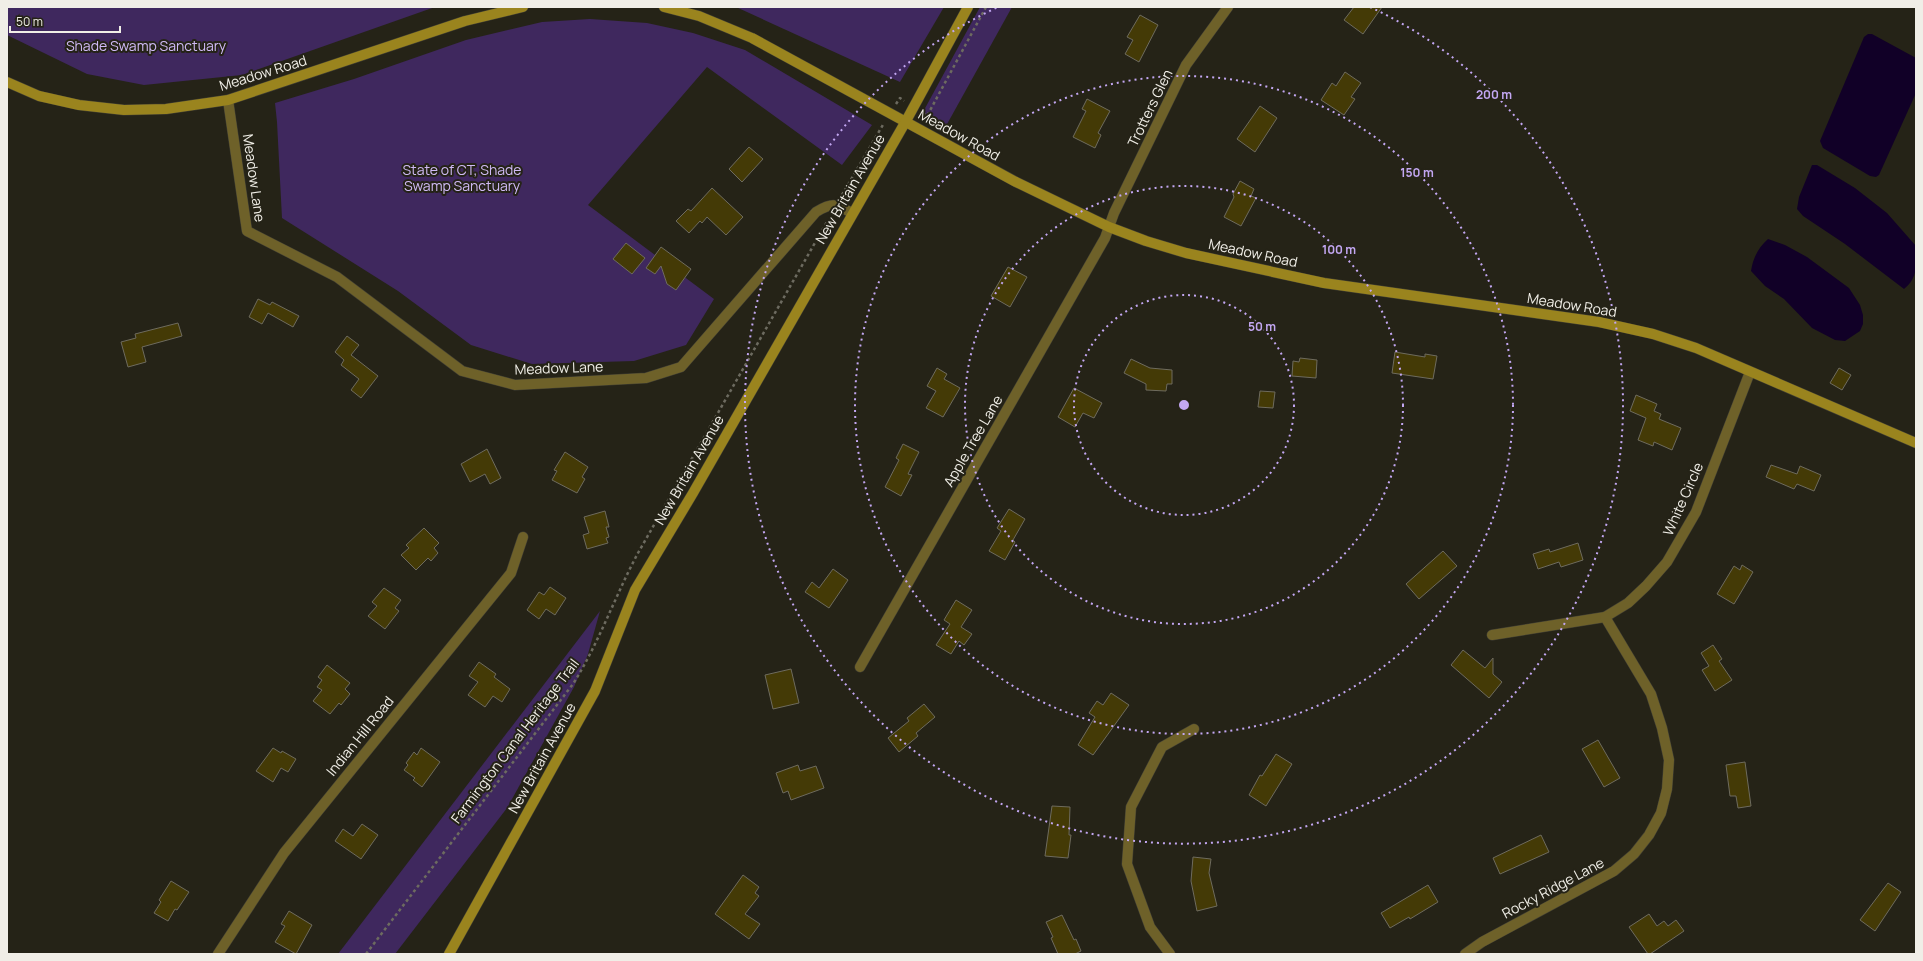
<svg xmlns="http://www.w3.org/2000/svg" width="1923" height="961" font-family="Manrope,sans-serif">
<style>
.green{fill:#3f285e}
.water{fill:#110027}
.building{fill:#443a06;stroke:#6e6b5e}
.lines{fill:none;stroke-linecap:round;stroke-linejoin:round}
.street-casing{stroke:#413f34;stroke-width:11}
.secondary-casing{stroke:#413f34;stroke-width:11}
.path{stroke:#6d6b60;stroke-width:2.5;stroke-dasharray:3 3;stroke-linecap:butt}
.street{stroke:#6e6129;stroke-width:10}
.secondary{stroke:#9a841e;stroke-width:10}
.ring{fill:none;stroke:#c3a7f2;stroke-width:2;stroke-dasharray:2 4}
.labels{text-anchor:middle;stroke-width:4;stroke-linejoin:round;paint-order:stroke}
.park-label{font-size:14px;fill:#d0baf6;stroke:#252317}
.street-label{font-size:14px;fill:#f0eee7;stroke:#252317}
.centre{fill:#c3a7f2;stroke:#252317;stroke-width:2}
.ring-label{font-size:12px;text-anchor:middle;font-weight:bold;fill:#c3a7f2;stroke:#252317;stroke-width:4;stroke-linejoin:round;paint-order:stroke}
</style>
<rect width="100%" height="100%" fill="#252317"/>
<!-- green -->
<g class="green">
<polygon points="7,7 435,7 242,75 144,85 87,74 7,35"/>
<polygon points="736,7 944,7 900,82"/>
<polygon points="980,7 1012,7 946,126 926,116 923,112"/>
<polygon points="590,19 647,23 693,33 745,50 872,125 842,165 707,67 588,205 714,299 686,345 634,361 532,364 471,345 398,291 282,218 277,122 275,103 354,79 466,40 542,22"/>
<polygon points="600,611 588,654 574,687 507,808 395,954 338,954"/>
</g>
<!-- water -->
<g class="water">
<polygon points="1868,34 1872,34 1916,58 1916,93 1879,175 1876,177 1870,176 1823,148 1820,141 1864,37"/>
<path d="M1812 165H1817L1855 188 1887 213 1916 246C1916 262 1919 278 1904 289L1845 244 1803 216 1797 209 1799 197Z"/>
<path d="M1768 239 1785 245 1807 257 1849 288 1860 305 1863 315V324L1860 331 1845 341 1835 340 1812 328 1784 299 1765 286 1751 271C1753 258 1758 248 1768 239Z"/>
</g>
<!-- building -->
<g class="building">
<polygon points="1354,7 1382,7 1363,34 1344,20"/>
<polygon points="1140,15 1158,25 1139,62 1125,54 1133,40 1127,37"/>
<polygon points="1345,72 1361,83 1351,97 1355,99 1344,115 1321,100 1332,83 1336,86"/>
<polygon points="1087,99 1110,111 1098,133 1101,135 1095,148 1073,137 1086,111 1082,109"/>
<polygon points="1260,106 1277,118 1255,152 1237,139"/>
<polygon points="749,147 763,159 742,182 729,169"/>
<polygon points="1240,181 1254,189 1251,196 1256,198 1241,226 1224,217 1234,197 1233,194"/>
<polygon points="712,188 743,217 726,235 707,217 702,223 700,221 689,233 676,221 688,209 691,211"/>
<polygon points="626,243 645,258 632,274 613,259"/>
<polygon points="661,247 691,269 676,290 667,284 661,266 655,274 646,268"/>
<polygon points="1008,267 1027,277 1010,307 991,296"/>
<polygon points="258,299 270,305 272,302 299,316 293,327 268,313 262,324 249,317"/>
<polygon points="178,323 182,336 142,347 146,362 128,367 121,342 136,338 135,334"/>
<polygon points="347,336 359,345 351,355 378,376 361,398 351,390 359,379 341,365 344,360 335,352"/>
<polygon points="1395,352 1425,357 1425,354 1437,356 1433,379 1392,373"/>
<polygon points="1300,358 1317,360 1316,378 1292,376 1293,361 1299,362"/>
<polygon points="1131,359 1150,368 1172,370 1172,384 1167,384 1166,391 1146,390 1146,384 1124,373"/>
<polygon points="937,368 947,374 944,379 960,388 943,417 926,408 936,391 927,386"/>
<polygon points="1839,368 1851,375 1842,390 1830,383"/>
<polygon points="1074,388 1102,403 1094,418 1083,413 1075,427 1058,417"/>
<polygon points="1260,391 1275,392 1273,408 1258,407"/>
<polygon points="1636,395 1657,404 1654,411 1661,414 1659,419 1681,428 1672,450 1654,442 1653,446 1638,440 1646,418 1630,411"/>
<polygon points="903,444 919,452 908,474 912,475 901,496 885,487 899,460 896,458"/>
<polygon points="487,449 501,478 490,484 485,474 470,482 461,464"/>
<polygon points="565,452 588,467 582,477 585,479 577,493 552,480 557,471 554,470"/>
<polygon points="1771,465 1797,474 1800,466 1821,475 1814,491 1797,484 1794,489 1766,477"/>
<polygon points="1009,509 1025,519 1013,540 1015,542 1005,560 989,551 1001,531 997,528"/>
<polygon points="605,511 609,527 606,527 609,537 606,538 608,543 587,549 583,535 589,533 584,517"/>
<polygon points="424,528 439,543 434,548 438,553 431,561 428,558 416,570 401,555 409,548 406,545"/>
<polygon points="1578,543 1583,560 1561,567 1559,562 1538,569 1533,554 1549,549 1550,552"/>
<polygon points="1443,551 1457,566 1419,599 1406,584"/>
<polygon points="1742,565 1753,572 1734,604 1717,594 1734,566 1740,570"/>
<polygon points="833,569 848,580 829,608 805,592 812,582 819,588"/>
<polygon points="550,587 566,598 555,615 546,609 539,619 527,610 539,592 544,595"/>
<polygon points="384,588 401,600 395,608 399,611 385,629 368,616 377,606 372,602"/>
<polygon points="956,600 972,610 961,627 972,634 964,645 959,641 951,654 936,645 950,624 944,620"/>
<polygon points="1713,645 1722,659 1719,661 1732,680 1715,691 1702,670 1709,666 1701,653"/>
<polygon points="1463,650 1485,668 1493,658 1493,674 1502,682 1489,698 1451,665"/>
<polygon points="479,662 496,674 494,677 510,689 502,702 493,696 485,707 468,695 478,682 469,676"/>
<polygon points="327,665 350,683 345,689 350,694 341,705 339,703 330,714 313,701 322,690 317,687 322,680 318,677"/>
<polygon points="791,669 799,703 773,709 765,675"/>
<polygon points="1111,693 1129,705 1093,755 1078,745 1095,717 1089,713 1097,701 1103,705"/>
<polygon points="924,704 935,717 916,733 918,736 899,752 888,738 909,721 907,718"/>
<polygon points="1598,740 1620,778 1604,787 1582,749"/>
<polygon points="273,748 281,753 282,751 296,759 288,772 281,768 273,782 256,771"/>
<polygon points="421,748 440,762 422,787 413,780 415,778 404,770 408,765 406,763 414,752 417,755"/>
<polygon points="1276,754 1292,764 1266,806 1249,795 1260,775 1262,776"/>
<polygon points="1745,762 1751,806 1738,808 1736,796 1730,796 1726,765"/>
<polygon points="798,765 800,771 816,766 824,788 791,800 788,791 783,793 776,773"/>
<polygon points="1052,806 1070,807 1069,835 1071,835 1068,858 1045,856"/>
<polygon points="362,824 378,835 361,859 335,841 343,829 353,836"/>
<polygon points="1541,835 1549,852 1500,874 1493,858"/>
<polygon points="1193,857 1211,859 1209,873 1217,906 1197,911 1191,881"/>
<polygon points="743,875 759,887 755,893 759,896 745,914 760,924 749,939 715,914"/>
<polygon points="171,881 189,892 177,910 175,909 168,921 154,913 161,902 159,900"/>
<polygon points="1888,883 1901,892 1875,931 1860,920"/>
<polygon points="1428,885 1438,902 1410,919 1409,917 1390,928 1381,913"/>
<polygon points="289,911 312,925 296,954 275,942 285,926 281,924"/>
<polygon points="1649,914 1657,926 1664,921 1668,926 1676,920 1684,931 1650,954 1648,954 1629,927"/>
<polygon points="1062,915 1074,940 1076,939 1081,951 1075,954 1058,954 1051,938 1053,937 1046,922"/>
</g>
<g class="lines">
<!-- street casing -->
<g class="street-casing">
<g id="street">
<path d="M228 100 247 231 337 277 462 371 515 385 646 378 681 367 816 212C833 202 835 204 852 213"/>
<polyline points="1492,635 1605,617 1628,603 1646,586 1667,562 1696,512 1750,372"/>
<polyline points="860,667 1105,238 1114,213 1186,65 1228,7"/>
<polyline points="218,954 284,853 511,573 523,537"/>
<polyline points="1170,954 1150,927 1127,864 1131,807 1162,747 1194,729"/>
<polyline points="1465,954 1482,942 1614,871 1634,854 1649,835 1661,813 1667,789 1669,760 1662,728 1651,694 1605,617"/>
</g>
</g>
<!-- secondary casing -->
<g class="secondary-casing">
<g id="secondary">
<polyline points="664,7 699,16 752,38 1016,182 1109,227 1146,241 1186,253 1324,283 1599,322 1653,334 1696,348 1916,443"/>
<polyline points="7,82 39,96 79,105 124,110 166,109 228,100 465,21 523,7"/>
<polyline points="449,954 595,691 635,590 693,493 906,121 968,7"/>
</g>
</g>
<!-- path -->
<g class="path">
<polyline points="896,104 900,98 904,101"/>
<polyline points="923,113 927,116 986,7"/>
<polyline points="842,195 884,123"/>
<path d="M366 954 573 684C599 643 615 596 638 553L828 220"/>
</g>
<!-- street -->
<use href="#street" class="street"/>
<!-- secondary -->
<use href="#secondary" class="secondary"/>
</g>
<!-- distance rings -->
<g class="ring">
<circle cx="1184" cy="405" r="110"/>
<circle cx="1184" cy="405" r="219"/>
<circle cx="1184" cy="405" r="329"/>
<path d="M1370 7A439 439 0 1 1 998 7"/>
</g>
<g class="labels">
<!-- park labels -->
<g class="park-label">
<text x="146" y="51">Shade Swamp Sanctuary</text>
<text x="462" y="175">State of CT, Shade<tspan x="462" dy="16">Swamp Sanctuary</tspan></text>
</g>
<!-- street labels -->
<g class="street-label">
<text transform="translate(263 73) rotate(-17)" y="5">Meadow Road</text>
<text transform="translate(1150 108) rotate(-64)" y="5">Trotters Glen</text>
<text transform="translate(959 135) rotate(29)" y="5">Meadow Road</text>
<text transform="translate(254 178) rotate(82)" y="5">Meadow Lane</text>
<text transform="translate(850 189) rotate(-60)" y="5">New Britain Avenue</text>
<text transform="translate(1253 253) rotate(12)" y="5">Meadow Road</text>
<text transform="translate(1572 305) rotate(9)" y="5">Meadow Road</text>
<text transform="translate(559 368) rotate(-2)" y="5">Meadow Lane</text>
<text transform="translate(973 441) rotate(-60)" y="5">Apple Tree Lane</text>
<text transform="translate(689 470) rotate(-60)" y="5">New Britain Avenue</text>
<text transform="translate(1683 499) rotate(-66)" y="5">White Circle</text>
<text transform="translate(360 736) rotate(-51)" y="5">Indian Hill Road</text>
<text transform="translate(515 741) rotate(-53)" y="5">Farmington Canal Heritage Trail</text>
<text transform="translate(542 758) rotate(-61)" y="5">New Britain Avenue</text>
<text transform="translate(1553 888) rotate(-28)" y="5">Rocky Ridge Lane</text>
</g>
</g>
<circle cx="1184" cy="405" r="6" class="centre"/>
<g class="ring-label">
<text x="1494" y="99">200 m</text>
<text x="1417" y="177">150 m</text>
<text x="1339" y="254">100 m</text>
<text x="1262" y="331">50 m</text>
</g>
<!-- border -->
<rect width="1923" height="961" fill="none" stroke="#f0eee7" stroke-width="16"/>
<!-- scale -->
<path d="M10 26v6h110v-6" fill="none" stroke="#f0eee7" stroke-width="2"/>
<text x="16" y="26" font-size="12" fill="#f0eee7" stroke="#252317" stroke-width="3" paint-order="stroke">50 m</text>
</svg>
